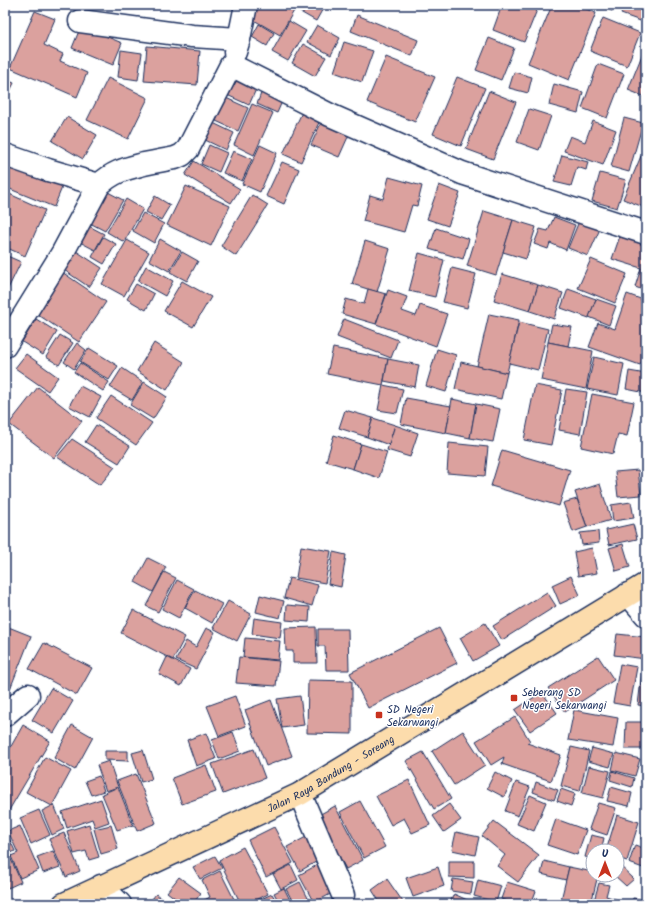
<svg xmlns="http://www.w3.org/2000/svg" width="651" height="909" font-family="Kalam,sans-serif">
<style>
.building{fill:#dba19e;stroke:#1b2f5e}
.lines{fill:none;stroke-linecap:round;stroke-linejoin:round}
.minor-casing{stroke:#1b2f5e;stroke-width:25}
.primary-casing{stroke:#1b2f5e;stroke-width:25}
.minor{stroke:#fff;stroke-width:22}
.primary{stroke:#fcdcac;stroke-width:22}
.poi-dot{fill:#c8321e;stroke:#fff;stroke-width:1.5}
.labels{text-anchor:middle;stroke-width:3;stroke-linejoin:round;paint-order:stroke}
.poi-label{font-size:11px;fill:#1b2f5e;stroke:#fff;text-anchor:start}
.street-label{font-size:11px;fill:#1b2f5e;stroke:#fff}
</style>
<rect width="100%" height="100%" fill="#fff"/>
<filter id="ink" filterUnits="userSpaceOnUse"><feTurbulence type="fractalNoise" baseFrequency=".025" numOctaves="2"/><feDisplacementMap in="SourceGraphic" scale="8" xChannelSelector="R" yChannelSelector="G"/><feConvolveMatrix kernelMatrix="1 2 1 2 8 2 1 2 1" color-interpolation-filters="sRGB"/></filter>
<g filter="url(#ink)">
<!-- building -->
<g class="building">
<polygon points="259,5 325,5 316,21 295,9 280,35 252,19"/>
<polygon points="502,5 539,5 524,42 493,30"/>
<polygon points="552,5 577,5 596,13 569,80 528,63"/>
<polygon points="599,5 615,5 612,11"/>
<polygon points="625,5 646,5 646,23 621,14"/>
<polygon points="35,11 55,19 44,45 63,54 60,61 87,73 77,97 10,68"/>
<polygon points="357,15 418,40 412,56 351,31"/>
<polygon points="603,18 640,33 627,66 590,51"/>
<polygon points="289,21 306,31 288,61 272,52"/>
<polygon points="259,24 274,33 267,46 252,37"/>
<polygon points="317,25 340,38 331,55 307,42"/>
<polygon points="81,26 122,43 113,65 72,48"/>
<polygon points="489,38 514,48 501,80 476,70"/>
<polygon points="344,42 373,51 362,82 334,72"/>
<polygon points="303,44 326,57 315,76 292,63"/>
<polygon points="646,45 646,88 643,96 628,90"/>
<polygon points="147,46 200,51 197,85 144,81"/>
<polygon points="121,50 142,53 138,80 118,77"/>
<polygon points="386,57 435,77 415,122 367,102"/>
<polygon points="598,64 624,74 607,118 582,108"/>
<polygon points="514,72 532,77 528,93 509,88"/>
<polygon points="235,77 257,87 249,105 227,95"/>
<polygon points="457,77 485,88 461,146 433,134"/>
<polygon points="108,78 148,98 128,139 87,120"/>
<polygon points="5,79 14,83 5,101"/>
<polygon points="554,84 583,92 578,113 549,105"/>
<polygon points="263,88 284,97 277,113 257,104"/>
<polygon points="489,91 516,102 493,159 466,149"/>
<polygon points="226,98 248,108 238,131 216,121"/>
<polygon points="252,104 273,113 254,155 234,145"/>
<polygon points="529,109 551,116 539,150 517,142"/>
<polygon points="303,110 321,118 301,162 283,154"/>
<polygon points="324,116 352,128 339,157 311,145"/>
<polygon points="67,117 97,135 83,159 52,141"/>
<polygon points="624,118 643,123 629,172 611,167"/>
<polygon points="593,121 616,130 603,165 564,151 570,136 585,142"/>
<polygon points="211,122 234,133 226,150 203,139"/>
<polygon points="209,145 227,153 219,172 201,164"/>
<polygon points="260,145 277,153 260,192 242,184"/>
<polygon points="233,151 252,159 242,181 223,173"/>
<polygon points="562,155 588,162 586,170 577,167 571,186 554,182"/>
<polygon points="641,156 646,158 646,208 623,199"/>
<polygon points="194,161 240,189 231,203 185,175"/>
<polygon points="5,162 63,185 54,207 5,187"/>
<polygon points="282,162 299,169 284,204 266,196"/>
<polygon points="600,173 626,180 617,208 592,201"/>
<polygon points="389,177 422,186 417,206 412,205 404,232 363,221 370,195 383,199"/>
<polygon points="439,185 460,193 448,226 427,219"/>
<polygon points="186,186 230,206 211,246 167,225"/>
<polygon points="106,191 123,200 105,231 88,222"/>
<polygon points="5,192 45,210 25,256 5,247"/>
<polygon points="252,195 268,205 236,256 221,246"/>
<polygon points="155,196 170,205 161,220 146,212"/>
<polygon points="126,199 143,209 124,242 107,232"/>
<polygon points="484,211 513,220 496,275 467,266"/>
<polygon points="143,213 164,224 154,243 133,231"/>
<polygon points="582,214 603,222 588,256 568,248"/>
<polygon points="554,217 575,225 566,250 550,243 548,249 534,244 540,229 548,231"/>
<polygon points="513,220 536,227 526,259 503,252"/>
<polygon points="87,225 104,234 95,250 78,241"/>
<polygon points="436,228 469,239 463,259 429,249"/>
<polygon points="621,233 646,241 646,291 635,287 641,268 612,259"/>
<polygon points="103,237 116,244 104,264 92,257"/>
<polygon points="160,239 181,251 169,271 149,260"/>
<polygon points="127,240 149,252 124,296 102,284"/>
<polygon points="365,241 390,249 377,292 352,284"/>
<polygon points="73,249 102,268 89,287 61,268"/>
<polygon points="182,252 198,261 187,281 170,272"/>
<polygon points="419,253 444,260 435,297 409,291"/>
<polygon points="5,255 21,262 5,295"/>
<polygon points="591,259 627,274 615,303 578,288"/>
<polygon points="146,266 173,281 165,296 138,281"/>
<polygon points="452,268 476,274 467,308 443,302"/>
<polygon points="62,272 106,302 79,342 34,312"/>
<polygon points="502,274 538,285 530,311 494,300"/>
<polygon points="182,281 211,297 193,327 164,311"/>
<polygon points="136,284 154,294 146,310 127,299"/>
<polygon points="538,285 563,293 554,319 530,311"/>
<polygon points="368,289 386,294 376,324 342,314 346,299 364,304"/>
<polygon points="568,289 596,299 589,318 561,308"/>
<polygon points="388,290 407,297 402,311 416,316 420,305 447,314 436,346 376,324"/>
<polygon points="627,294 646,301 646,350 640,365 589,347 598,323 615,329"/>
<polygon points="596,299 616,306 609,325 589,317"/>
<polygon points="489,314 519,320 507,373 477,366"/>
<polygon points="36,319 57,332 43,355 22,342"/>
<polygon points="344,319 398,340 391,358 337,337"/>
<polygon points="519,322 548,329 538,370 509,363"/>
<polygon points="552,324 572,327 568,346 548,342"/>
<polygon points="60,335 73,343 59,365 46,357"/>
<polygon points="548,342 593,351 586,389 541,380"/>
<polygon points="77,343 86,350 74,369 64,362"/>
<polygon points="154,343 184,362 167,390 137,371"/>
<polygon points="89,348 118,366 109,380 80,362"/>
<polygon points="333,348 388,359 383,385 327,374"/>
<polygon points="437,349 456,355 446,392 426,386"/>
<polygon points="26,354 58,377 48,391 15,368"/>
<polygon points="594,357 624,364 618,395 587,389"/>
<polygon points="388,359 419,365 415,387 384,381"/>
<polygon points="461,362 507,373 501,399 455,389"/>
<polygon points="80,363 109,382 103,391 74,372"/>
<polygon points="122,368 143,382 132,400 110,387"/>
<polygon points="629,371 646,374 646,393 626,389"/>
<polygon points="144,382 167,397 153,419 130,405"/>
<polygon points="383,385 403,389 397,413 378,410"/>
<polygon points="535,385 562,390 551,445 524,440"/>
<polygon points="80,386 101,397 90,417 69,406"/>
<polygon points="38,387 82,421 54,458 9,424"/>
<polygon points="566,389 587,392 580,434 559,430"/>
<polygon points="592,394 634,402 627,436 618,434 613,454 581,447"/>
<polygon points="111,396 152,423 136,445 96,418"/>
<polygon points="406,398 451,406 446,433 401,424"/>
<polygon points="452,399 476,404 470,438 446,433"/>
<polygon points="476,404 500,409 493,442 470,438"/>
<polygon points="345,410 373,418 367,437 339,428"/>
<polygon points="373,418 395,425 389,445 367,437"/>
<polygon points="96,425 130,446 119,463 85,442"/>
<polygon points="395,425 418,433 410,457 387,450"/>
<polygon points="334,435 361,444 353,469 326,461"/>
<polygon points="72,439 115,467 100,485 57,457"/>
<polygon points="449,443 488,447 485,476 447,473"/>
<polygon points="361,444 387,452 379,478 353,469"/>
<polygon points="502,450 570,470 559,506 491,486"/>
<polygon points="638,470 641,495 618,497 615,472"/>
<polygon points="600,484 611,520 587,527 575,492"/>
<polygon points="577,499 587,527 573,532 563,503"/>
<polygon points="631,502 634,518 613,521 611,505"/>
<polygon points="633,524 637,539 609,545 606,530"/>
<polygon points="598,531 599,543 582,545 580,533"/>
<polygon points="623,544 630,567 616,571 609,548"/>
<polygon points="301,546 331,551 325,583 296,578"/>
<polygon points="592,548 597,573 578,576 574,552"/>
<polygon points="333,552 346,555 341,587 328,584"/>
<polygon points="148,558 166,567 153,592 135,582"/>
<polygon points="164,572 176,578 158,612 146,606"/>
<polygon points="571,576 580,595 560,604 552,585"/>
<polygon points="289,578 318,585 312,606 284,598"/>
<polygon points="177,580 194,589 179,618 162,609"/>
<polygon points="195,590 222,604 212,623 185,608"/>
<polygon points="547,592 556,606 502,640 493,626"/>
<polygon points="260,595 284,601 280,618 256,612"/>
<polygon points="228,601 251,614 237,641 213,628"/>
<polygon points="287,605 310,607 309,622 286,620"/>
<polygon points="133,610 185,637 173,660 121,633"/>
<polygon points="254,618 282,622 280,638 252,634"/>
<polygon points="485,623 499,646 473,661 460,638"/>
<polygon points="6,626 31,636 10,689 5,687 5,628"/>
<polygon points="316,627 317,663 293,663 293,651 286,651 285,628"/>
<polygon points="206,628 215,632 196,669 176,660 186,641 196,647"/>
<polygon points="439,628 457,663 368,708 350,673"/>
<polygon points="318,629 348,629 349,670 326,670 325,646 318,646"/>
<polygon points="617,634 646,637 646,659 614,655"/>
<polygon points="245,638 280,641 278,660 243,657"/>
<polygon points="44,643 92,668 77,695 29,669"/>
<polygon points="598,656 614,680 565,712 548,688"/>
<polygon points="167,657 190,669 181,686 159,674"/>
<polygon points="239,657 279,661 276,686 236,683"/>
<polygon points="643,663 646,663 646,706 638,705"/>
<polygon points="620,664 637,667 630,706 613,703"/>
<polygon points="308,680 352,681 352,734 307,733"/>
<polygon points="51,688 73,701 54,733 32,720"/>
<polygon points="542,692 557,713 530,731 515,710"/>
<polygon points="235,696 246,726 219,736 207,706"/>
<polygon points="300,696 304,725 282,728 277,699"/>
<polygon points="271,700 292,756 266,766 245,710"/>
<polygon points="574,710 618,718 613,747 568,740"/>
<polygon points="515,717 530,741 527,743 561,755 551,781 502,764 504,757 491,765 476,741"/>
<polygon points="626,722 646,722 646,749 625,749"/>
<polygon points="23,725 50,741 5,817 5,757"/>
<polygon points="72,725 93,737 75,770 54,758"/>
<polygon points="463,731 485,765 454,785 432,751"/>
<polygon points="233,732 240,751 219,759 212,740"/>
<polygon points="206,733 216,759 196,766 187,740"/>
<polygon points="571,747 589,751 580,791 561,786"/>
<polygon points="592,748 614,754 610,767 588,761"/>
<polygon points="254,749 265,778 223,794 212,764"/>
<polygon points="143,750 152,779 141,782 132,753"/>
<polygon points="105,751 128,751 128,761 105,760"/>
<polygon points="423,752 451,799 434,809 406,761"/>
<polygon points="616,753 640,759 635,776 612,770"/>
<polygon points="45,757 71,771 52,806 26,792"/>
<polygon points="109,761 118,787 106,791 97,765"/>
<polygon points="206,765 216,792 182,804 172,778"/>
<polygon points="589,766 610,771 603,798 582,793"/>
<polygon points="612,771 634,778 632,787 610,780"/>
<polygon points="495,772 512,781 504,797 487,788"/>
<polygon points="136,774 156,823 137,831 117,781"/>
<polygon points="99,776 104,791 91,795 85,781"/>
<polygon points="409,780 430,825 412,833 404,818 391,825 376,796"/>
<polygon points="516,782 530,787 518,816 505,811"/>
<polygon points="536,782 558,790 554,800 533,792"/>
<polygon points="118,787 133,825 117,830 102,794"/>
<polygon points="611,787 632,793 629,806 607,801"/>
<polygon points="561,789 575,794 571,806 557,801"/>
<polygon points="530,795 546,802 534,831 517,824"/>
<polygon points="101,799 109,822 95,827 92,819 67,828 62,812"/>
<polygon points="360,801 385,847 364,858 340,812"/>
<polygon points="598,803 616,808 607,835 589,829"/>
<polygon points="449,804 461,820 444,832 433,816"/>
<polygon points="54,805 64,829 52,835 42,811"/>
<polygon points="335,806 363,860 346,869 317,816"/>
<polygon points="39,810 50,835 31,844 20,818"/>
<polygon points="617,815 639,822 627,861 617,858 617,851 606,851"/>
<polygon points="556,819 586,830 577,855 547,845"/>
<polygon points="494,821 539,855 518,882 497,866 505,855 482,836"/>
<polygon points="645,823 646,823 646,840 641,839"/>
<polygon points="89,824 99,857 89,860 86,851 74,854 67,831"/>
<polygon points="111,825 118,849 101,854 94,829"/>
<polygon points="20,826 39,870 20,878 11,856 18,853 8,831"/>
<polygon points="274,827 293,863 266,877 248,840"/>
<polygon points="5,832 6,832 15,851 5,856"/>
<polygon points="456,832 479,837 475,855 452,850"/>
<polygon points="64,833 80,871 66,877 49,839"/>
<polygon points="591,835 604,838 601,851 593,851 593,859 585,857"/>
<polygon points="308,836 321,859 300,871 287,847"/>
<polygon points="635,845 646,849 646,869 629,863"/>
<polygon points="243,847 268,894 248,904 241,904 219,860"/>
<polygon points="53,851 60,867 43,873 37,857"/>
<polygon points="215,856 222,868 200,879 193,867"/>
<polygon points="10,857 21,882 8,888 5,882 5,860"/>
<polygon points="449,861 474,861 474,878 449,877"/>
<polygon points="544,861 569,867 566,880 541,874"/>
<polygon points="617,863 634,879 626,886 614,875 617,875"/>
<polygon points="319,864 334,892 314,903 299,875"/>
<polygon points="291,865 298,880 281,889 273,874"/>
<polygon points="438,867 444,886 413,897 406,878"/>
<polygon points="569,867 593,872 593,875 598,875 591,904 560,904"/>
<polygon points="220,871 236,903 235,904 197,904 210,897 202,880"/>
<polygon points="179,877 201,893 193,904 183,904 167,892"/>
<polygon points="387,879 403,902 401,904 381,904 372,890"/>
<polygon points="453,879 473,882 471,894 451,891"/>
<polygon points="478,880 501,886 496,902 474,896"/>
<polygon points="300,882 310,902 305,904 294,904 286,889"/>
<polygon points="507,882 536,891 531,904 515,904 501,899"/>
<polygon points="599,883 609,885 606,896 625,902 625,904 593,904"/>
<polygon points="284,888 292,904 280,904 274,893"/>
<polygon points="156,894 169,904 148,904"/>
<polygon points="272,894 278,904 262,904 259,900"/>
<polygon points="454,894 476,904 449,904"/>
<polygon points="633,898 646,900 646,904 632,904"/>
</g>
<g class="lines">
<!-- minor casing -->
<g class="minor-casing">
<g id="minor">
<polyline points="80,21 192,36 239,39"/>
<polyline points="235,52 239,39 246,5"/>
<polyline points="5,155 48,170 99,185"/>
<path d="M5 346 63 252 99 185C114 171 125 169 144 164 154 162 164 160 175 158L182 155 188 149 231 65 330 115 462 173 646 233"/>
<polyline points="628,594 646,615"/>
<polyline points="5,715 28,695"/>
<polyline points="300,794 343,895"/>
<polyline points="101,886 120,904"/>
</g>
</g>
<!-- primary casing -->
<g class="primary-casing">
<g id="primary">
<path id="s1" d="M64 904 300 794 646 584"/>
</g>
</g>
<!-- minor -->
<use href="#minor" class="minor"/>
<!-- primary -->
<use href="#primary" class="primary"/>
</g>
</g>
<!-- markers -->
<g class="poi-dot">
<rect x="510" y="694" width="8" height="8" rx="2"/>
<rect x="375" y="711" width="8" height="8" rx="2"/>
</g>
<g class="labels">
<!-- poi labels -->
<g class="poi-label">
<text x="522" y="696">Seberang SD<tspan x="522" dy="13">Negeri Sekarwangi</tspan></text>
<text x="387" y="713">SD Negeri<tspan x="387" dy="13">Sekarwangi</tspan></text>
</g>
<!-- street labels -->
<g class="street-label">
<text dy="4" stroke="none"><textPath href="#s1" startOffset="297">Jalan Raya Bandung - Soreang</textPath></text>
</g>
</g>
<!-- margin -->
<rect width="651" height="909" fill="none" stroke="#fff" stroke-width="20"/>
<rect x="10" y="10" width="631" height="889" fill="none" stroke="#1b2f5e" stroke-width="1.5" filter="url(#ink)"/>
<!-- north arrow -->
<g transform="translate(605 863)"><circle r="19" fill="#ffffff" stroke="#a4acbf"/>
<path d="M0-3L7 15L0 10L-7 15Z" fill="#c8321e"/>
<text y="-6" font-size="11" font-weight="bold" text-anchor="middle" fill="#1b2f5e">U</text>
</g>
</svg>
